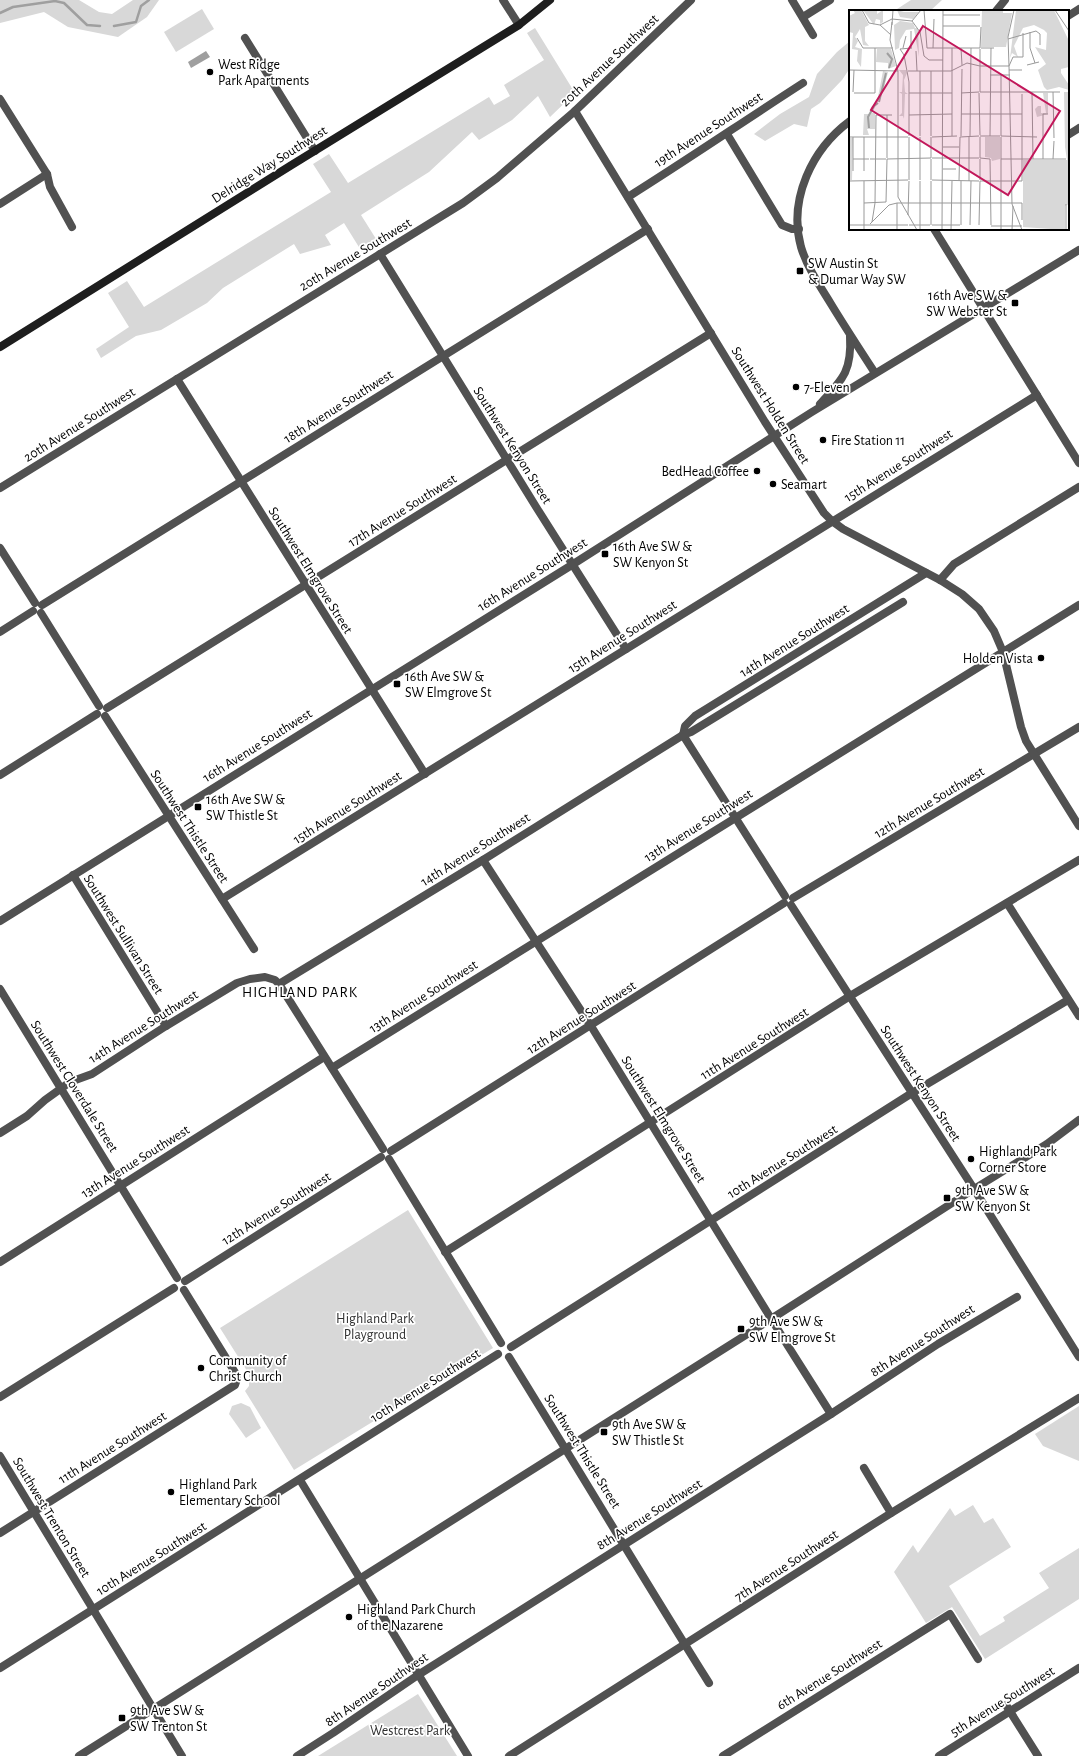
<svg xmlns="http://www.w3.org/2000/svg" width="1079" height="1756" font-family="'Alegreya Sans',sans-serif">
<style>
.green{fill:#d8d8d8}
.water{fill:#9f9f9f}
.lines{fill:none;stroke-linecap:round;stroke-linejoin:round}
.stream{stroke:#9f9f9f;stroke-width:2.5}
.minor{stroke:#515151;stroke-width:8}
.tertiary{stroke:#515151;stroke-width:8}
.secondary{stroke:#1e1e1e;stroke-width:8}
.poi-dot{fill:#000;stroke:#fff;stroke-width:1.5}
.labels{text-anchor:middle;stroke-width:3.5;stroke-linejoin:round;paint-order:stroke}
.street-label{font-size:14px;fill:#000;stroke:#fff}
.poi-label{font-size:14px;fill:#000;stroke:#fff;text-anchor:start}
.park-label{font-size:14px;fill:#2f2f2f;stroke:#fff}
.neighbourhood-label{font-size:15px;letter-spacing:1px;fill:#000;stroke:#fff}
.inset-river{fill:none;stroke:#9f9f9f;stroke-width:2}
.inset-road{fill:none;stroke:#999;stroke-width:1}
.view{fill:#c2185b;fill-opacity:0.15;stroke:#c2185b;stroke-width:2}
.inset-edge{fill:none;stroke:#000;stroke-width:2}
</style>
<rect width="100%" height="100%" fill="#fff"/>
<!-- green -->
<g class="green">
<polygon points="0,0 79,0 99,12 112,14 133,0 159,0 147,17 118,37 68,27 44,12 0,23"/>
<polygon points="911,0 942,0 930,11 894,11"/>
<polygon points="202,9 214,29 176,52 164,32"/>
<polygon points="535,28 575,93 550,117 538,96 512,120 479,140 472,132 429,172 361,215 378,242 362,252 344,223 325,235 331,245 300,254 294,244 223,288 207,303 161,330 136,336 101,358 96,349 129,327 108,293 127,281 144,307 331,192 313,164 329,154 348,183 489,97 494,105 510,96 504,85 544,60 527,33"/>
<polygon points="850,41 850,68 842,80 820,103 811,109 807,127 794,124 765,141 754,134 780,114 809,97 817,74 837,52"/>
<polygon points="408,1210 493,1348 294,1470 245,1391 249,1386 249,1374 220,1328"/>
<polygon points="241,1403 250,1407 261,1428 246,1438 229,1414 232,1406"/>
<polygon points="1079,1406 1079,1461 1043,1446 1035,1434"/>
<polygon points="973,1505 984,1523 993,1518 1011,1547 949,1586 980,1636 1005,1621 1003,1617 1049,1588 1039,1573 1079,1548 1079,1599 985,1659 952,1607 926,1623 894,1572 913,1545 918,1553 950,1508 955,1516"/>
<polygon points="418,1694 457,1756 318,1756"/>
</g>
<!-- water -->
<polygon class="water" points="206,51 210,57 191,68 188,62"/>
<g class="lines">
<!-- stream -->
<g class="stream">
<polyline points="0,13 13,7 55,1 64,3 87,25 100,26"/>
<polyline points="114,26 136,22 141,6 149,0"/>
</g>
<!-- minor -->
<g class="minor">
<polyline points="792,0 813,35"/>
<polyline points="1068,16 1079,9"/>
<polyline points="803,17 830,0"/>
<polyline points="245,38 315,151"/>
<polyline points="0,99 47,174 50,187 72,227"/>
<polyline points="727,134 782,225 792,229 799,229"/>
<polyline points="1068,135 1079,128"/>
<path d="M628 197C687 160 744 121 803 83"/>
<polyline points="0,204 47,174"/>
<polyline points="934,229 1079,463"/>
<polyline points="380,254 538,510 626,649"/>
<polyline points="177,379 425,774"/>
<polyline points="0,488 463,203 497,178 575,111"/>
<polyline points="0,548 35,603"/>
<polyline points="940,580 954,564 1079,487"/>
<polyline points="42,605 648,229"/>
<polyline points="41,613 99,706"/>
<polyline points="0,632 33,611"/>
<polyline points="107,708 711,333"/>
<polyline points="105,716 254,949"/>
<polyline points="683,735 685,726 695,716 926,573"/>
<polyline points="683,735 785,896"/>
<polyline points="0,775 97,714"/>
<polyline points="483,860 591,1026 788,1346 831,1414"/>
<polyline points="73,875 166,1026"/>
<polyline points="793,898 1079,727"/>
<polyline points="222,899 1037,395"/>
<polyline points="1007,903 1079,1016"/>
<polyline points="791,905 974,1189 1079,1357"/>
<polyline points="279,984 483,860 683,735 691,732 903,602"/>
<polyline points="0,989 177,1278"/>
<polyline points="332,1068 1079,605"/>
<polyline points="0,1133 27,1116 45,1100 70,1082 92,1074 166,1026 237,983 250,979 265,977 275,980 279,984 383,1149"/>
<polyline points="391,1151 784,903"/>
<polyline points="389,1159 501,1343"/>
<polyline points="445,1252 850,996 1079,860"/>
<polyline points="0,1262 324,1057"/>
<polyline points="185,1281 381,1157"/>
<polyline points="511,1347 912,1093 1068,1000"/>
<path d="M509 1357C576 1465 641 1575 709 1683"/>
<polyline points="0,1397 174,1288"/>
<polyline points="0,1456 182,1756"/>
<polyline points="864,1468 891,1513"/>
<polyline points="300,1480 468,1756"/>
<polyline points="0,1533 235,1385 237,1379 236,1374 184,1290"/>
<polyline points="0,1668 498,1354"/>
<polyline points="1006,1705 1038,1756"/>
<polyline points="297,1756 333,1733 418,1675 831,1414 938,1344 1017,1297"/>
<polyline points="509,1756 891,1513 1079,1398"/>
<polyline points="723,1756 950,1614 978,1659"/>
<polyline points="939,1756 1079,1668"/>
</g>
<!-- tertiary -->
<g class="tertiary">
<polyline points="503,0 519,25"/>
<polyline points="691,0 575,111 765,422 824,513 832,521 843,529 940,580 962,594 979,609 994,631 1003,652 1021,727 1026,741 1079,826"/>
<polyline points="996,11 1005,0"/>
<path d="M850 121C812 149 788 199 801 247 807 267 820 286 831 304 845 327 860 350 875 373"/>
<path d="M820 404C843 379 852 371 850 336"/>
<polyline points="0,921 567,568 812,412 1079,250"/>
<polyline points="79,1756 771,1319 974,1189 1047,1144 1079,1120"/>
</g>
<!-- secondary -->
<polyline class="secondary" points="0,347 290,166 519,25 550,0"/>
</g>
<!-- markers -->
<g class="poi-dot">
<circle cx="210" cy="72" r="4"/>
<rect x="796" y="267" width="8" height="8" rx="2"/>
<rect x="1011" y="299" width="8" height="8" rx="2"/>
<circle cx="796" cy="387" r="4"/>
<circle cx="823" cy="440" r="4"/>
<circle cx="757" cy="471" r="4"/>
<circle cx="773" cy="484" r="4"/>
<rect x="601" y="550" width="8" height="8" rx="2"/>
<circle cx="1041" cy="658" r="4"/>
<rect x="393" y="680" width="8" height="8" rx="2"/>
<rect x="194" y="803" width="8" height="8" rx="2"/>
<circle cx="971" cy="1159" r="4"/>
<rect x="943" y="1194" width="8" height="8" rx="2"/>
<rect x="737" y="1325" width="8" height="8" rx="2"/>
<circle cx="201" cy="1368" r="4"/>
<rect x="600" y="1428" width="8" height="8" rx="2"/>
<circle cx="171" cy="1492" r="4"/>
<circle cx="349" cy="1617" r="4"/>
<rect x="118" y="1714" width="8" height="8" rx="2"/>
</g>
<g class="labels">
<!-- street labels -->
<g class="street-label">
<text transform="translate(609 60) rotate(-43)" y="5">20th Avenue Southwest</text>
<text transform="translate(708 129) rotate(-33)" y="5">19th Avenue Southwest</text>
<text transform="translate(269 164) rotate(-32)" y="5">Delridge Way Southwest</text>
<text transform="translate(355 254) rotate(-31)" y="5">20th Avenue Southwest</text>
<text transform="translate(771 405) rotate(58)" y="5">Southwest Holden Street</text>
<text transform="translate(338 406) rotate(-32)" y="5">18th Avenue Southwest</text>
<text transform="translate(79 424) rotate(-32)" y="5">20th Avenue Southwest</text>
<text transform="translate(513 445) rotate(58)" y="5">Southwest Kenyon Street</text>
<text transform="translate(898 465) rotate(-32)" y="5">15th Avenue Southwest</text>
<text transform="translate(402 510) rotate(-32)" y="5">17th Avenue Southwest</text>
<text transform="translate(311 570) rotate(58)" y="5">Southwest Elmgrove Street</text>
<text transform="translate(532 574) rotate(-32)" y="5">16th Avenue Southwest</text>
<text transform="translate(622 636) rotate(-32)" y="5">15th Avenue Southwest</text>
<text transform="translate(794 640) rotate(-32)" y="5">14th Avenue Southwest</text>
<text transform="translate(257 745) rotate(-32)" y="5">16th Avenue Southwest</text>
<text transform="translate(929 802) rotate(-31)" y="5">12th Avenue Southwest</text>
<text transform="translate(347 807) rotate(-32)" y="5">15th Avenue Southwest</text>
<text transform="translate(698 825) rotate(-32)" y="5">13th Avenue Southwest</text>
<text transform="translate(190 826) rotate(57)" y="5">Southwest Thistle Street</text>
<text transform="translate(475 849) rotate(-32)" y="5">14th Avenue Southwest</text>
<text transform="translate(124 934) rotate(58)" y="5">Southwest Sullivan Street</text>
<text transform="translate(423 996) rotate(-32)" y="5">13th Avenue Southwest</text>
<text transform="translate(581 1017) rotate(-32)" y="5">12th Avenue Southwest</text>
<text transform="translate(143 1026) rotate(-32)" y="5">14th Avenue Southwest</text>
<text transform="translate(754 1043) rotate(-32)" y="5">11th Avenue Southwest</text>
<text transform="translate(921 1083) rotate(57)" y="5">Southwest Kenyon Street</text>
<text transform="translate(75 1086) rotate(58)" y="5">Southwest Cloverdale Street</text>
<text transform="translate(664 1119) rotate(58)" y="5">Southwest Elmgrove Street</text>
<text transform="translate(135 1161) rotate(-32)" y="5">13th Avenue Southwest</text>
<text transform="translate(782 1161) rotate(-32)" y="5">10th Avenue Southwest</text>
<text transform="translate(276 1208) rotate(-32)" y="5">12th Avenue Southwest</text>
<text transform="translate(922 1340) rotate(-33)" y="5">8th Avenue Southwest</text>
<text transform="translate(425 1385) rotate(-32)" y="5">10th Avenue Southwest</text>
<text transform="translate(112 1447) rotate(-32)" y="5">11th Avenue Southwest</text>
<text transform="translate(583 1451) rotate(58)" y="5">Southwest Thistle Street</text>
<text transform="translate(649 1514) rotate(-32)" y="5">8th Avenue Southwest</text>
<text transform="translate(52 1517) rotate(59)" y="5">Southwest Trenton Street</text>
<text transform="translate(151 1558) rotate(-32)" y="5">10th Avenue Southwest</text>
<text transform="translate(786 1565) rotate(-33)" y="5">7th Avenue Southwest</text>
<text transform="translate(829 1674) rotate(-32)" y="5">6th Avenue Southwest</text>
<text transform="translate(376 1689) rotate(-34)" y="5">8th Avenue Southwest</text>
<text transform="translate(1002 1701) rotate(-32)" y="5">5th Avenue Southwest</text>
</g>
<!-- poi labels -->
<g class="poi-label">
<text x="218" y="69">West Ridge<tspan x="218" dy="16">Park Apartments</tspan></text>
<text x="808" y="268">SW Austin St<tspan x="808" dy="16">&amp; Dumar Way SW</tspan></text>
<text x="1007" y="300" text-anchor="end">16th Ave SW &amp;<tspan x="1007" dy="16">SW Webster St</tspan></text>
<text x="804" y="392">7-Eleven</text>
<text x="831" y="445">Fire Station 11</text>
<text x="749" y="476" text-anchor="end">BedHead Coffee</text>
<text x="781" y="489">Seamart</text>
<text x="613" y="551">16th Ave SW &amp;<tspan x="613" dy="16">SW Kenyon St</tspan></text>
<text x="1033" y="663" text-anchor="end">Holden Vista</text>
<text x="405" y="681">16th Ave SW &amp;<tspan x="405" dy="16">SW Elmgrove St</tspan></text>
<text x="206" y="804">16th Ave SW &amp;<tspan x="206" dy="16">SW Thistle St</tspan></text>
<text x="979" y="1156">Highland Park<tspan x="979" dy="16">Corner Store</tspan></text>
<text x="955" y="1195">9th Ave SW &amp;<tspan x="955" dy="16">SW Kenyon St</tspan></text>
<text x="749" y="1326">9th Ave SW &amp;<tspan x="749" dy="16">SW Elmgrove St</tspan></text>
<text x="209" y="1365">Community of<tspan x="209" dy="16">Christ Church</tspan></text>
<text x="612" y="1429">9th Ave SW &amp;<tspan x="612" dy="16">SW Thistle St</tspan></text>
<text x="179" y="1489">Highland Park<tspan x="179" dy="16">Elementary School</tspan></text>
<text x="357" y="1614">Highland Park Church<tspan x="357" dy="16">of the Nazarene</tspan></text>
<text x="130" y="1715">9th Ave SW &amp;<tspan x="130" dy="16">SW Trenton St</tspan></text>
</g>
<!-- park labels -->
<g class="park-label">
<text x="375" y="1323">Highland Park<tspan x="375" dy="16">Playground</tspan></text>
<text x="410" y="1735">Westcrest Park</text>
</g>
<!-- neighbourhood labels -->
<g class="neighbourhood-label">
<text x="300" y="997">HIGHLAND PARK</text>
</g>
</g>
<!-- overview -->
<g transform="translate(849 10)">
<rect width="220" height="220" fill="#fff"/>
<path d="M4 0H12L20 15 16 17V31L20 36 14 35 11 19 6 27 9 31 6 37 13 39 12 57 8 51 9 40 3 39 4 23 0 22V6L6 3ZM14 0H28V4L34 0V12L31 14V10L27 9 25 15ZM48 0 55 2H70L64 9 51 7ZM133 0H154V3H163L157 37H132ZM167 0H205L220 31V57L212 59V63L220 75V80L210 77 198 80 195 77 189 60 197 54 186 37 197 40 198 23 195 20 185 15 174 18 165 36 169 47 163 43 161 48ZM51 11 64 13 66 18H69L70 47 65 19 57 20 51 30 50 38 46 40 45 15ZM28 39H42L47 56 39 59V53L27 52ZM50 60H57L58 63 55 70 56 82 59 84H56L55 109 54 106H50L53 103V84L50 82H53L54 65ZM34 61 39 62 34 82 23 103H26V119H18L20 125H14L15 104H21L22 97 28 92ZM215 82H220V194L216 196V220L174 217V150H218L216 137ZM194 83H199V104L188 107 186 99 189 96H192V103H197ZM136 127H151V149L143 151 142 148 136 147ZM0 128H4L3 170H0Z" fill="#d8d8d8"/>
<path class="inset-river" d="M38 43 43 49 40 58M30 92 37 63M20 118 19 107 25 96 29 93"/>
<path class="inset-road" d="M13 0 20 13 31 15 42 25M75 0 78 38H131M206 0 220 21M94 5H131M63 11 71 22 75 46 80 50H94M43 12 41 30 49 61V187L68 220M31 15 43 9 63 11 72 0M43 15 44 0M94 16H131M181 22V38L186 53M8 28 14 38H44M159 29 187 21 191 24V35M54 38 57 26M62 38V21M84 38 85 9M112 38 113 55M131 38 132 17M132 38H145M51 39 55 45 60 72V126M51 39 63 38M67 41 68 61M178 55 190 52M160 56 163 194 173 220M160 56 164 47H174V23M160 56 159 27 165 0M0 60 49 61M160 60H173M59 61H102L118 53 131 56H160M141 65H161M4 82 5 60M131 82H211M131 82V39M183 82 184 149M204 82 205 128M5 83H26V38M60 83H103M112 83 130 82M130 83 131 125M112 104H173M60 105 103 104M71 126V61M82 126V61M103 126V38M112 126 113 59M120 126V171M121 126 122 38M131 126H151M141 126 142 38M152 126V65M152 126 188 127M0 127H59M83 127 108 126M131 127V148M152 127V220M94 137H110M38 148V105M82 148V127M83 148H130M131 148 141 149 142 215M4 149H20M21 149H37M38 149 82 148M131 149V170M152 149H217M194 149V104H199M204 149 205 131M94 159H107M4 161V127M15 161V127M60 170V127M71 170V127M82 170V149M83 170 130 171M0 171 59 170M110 171 111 127 130 126M131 171H173V84M15 193 37 192 38 149M217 194V220M59 205 60 171M23 212 26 193 27 105H43M21 214 40 195 48 193H173V210M0 215H59M60 215H81M82 215V171M83 215H111M112 215V171M121 215 122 171M130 215 131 171M142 216H173M15 220V171M48 220V193M71 220V171M93 220 94 0M102 220 103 171M163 220 164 196"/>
<path class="view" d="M74 16 211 101 159 185 22 100Z"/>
<rect width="220" height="220" class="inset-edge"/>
</g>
</svg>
